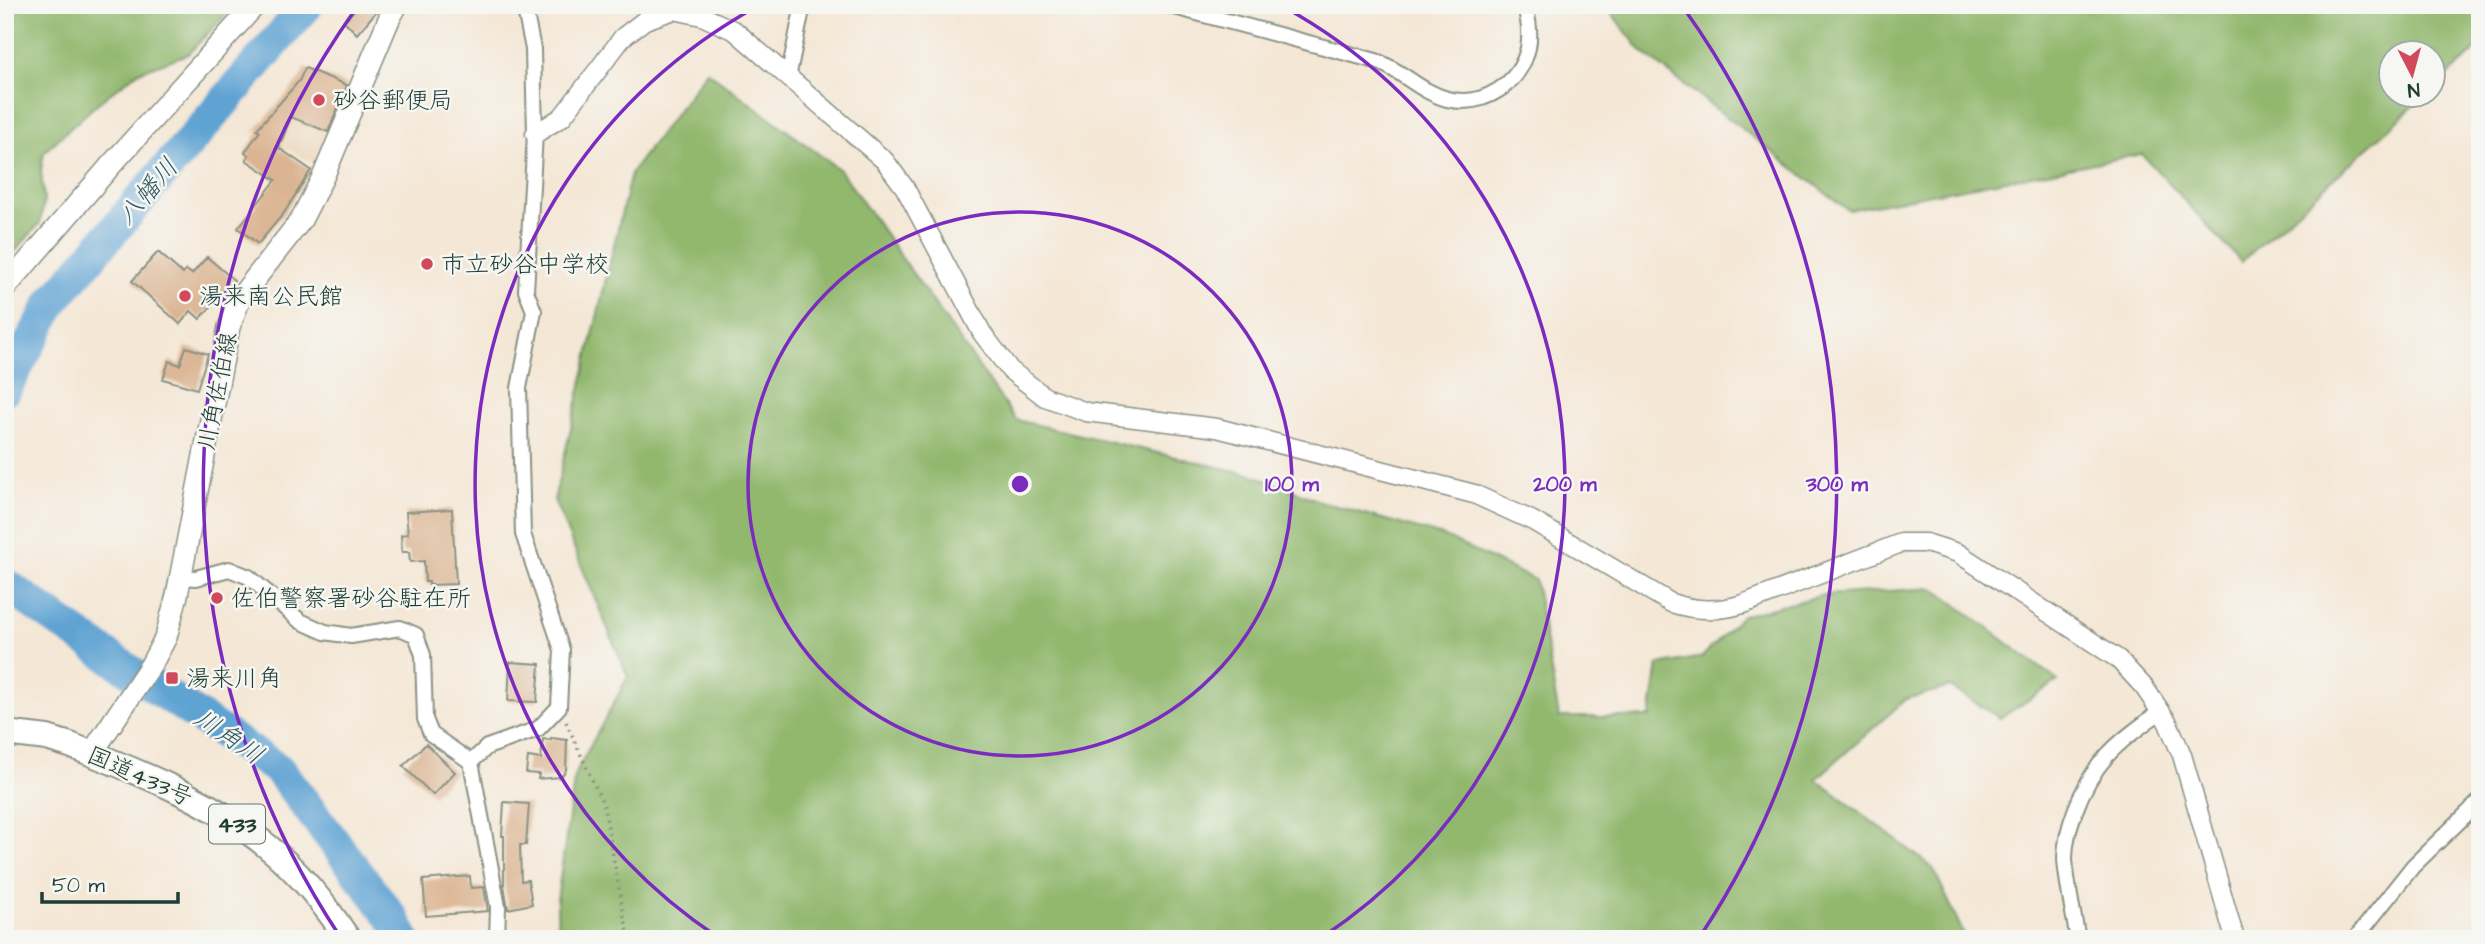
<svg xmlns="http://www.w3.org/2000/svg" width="2485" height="944" font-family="'Architects Daughter','Klee One',sans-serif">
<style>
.built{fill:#edd7bb}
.forest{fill:#92b86e;stroke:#587a51;stroke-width:2}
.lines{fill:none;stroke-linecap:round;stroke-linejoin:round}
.river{stroke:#5ea3d3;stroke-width:33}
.building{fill:#dbb593}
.minor-casing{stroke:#8a9284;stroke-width:18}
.tertiary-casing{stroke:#8a9284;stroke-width:21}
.secondary-casing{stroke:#8a9284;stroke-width:24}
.trunk-casing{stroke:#8a9284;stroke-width:28}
.path{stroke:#8a9284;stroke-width:3.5;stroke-dasharray:2 5;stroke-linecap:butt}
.minor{stroke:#fff;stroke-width:14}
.tertiary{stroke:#fff;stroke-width:18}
.secondary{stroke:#fff;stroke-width:21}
.trunk{stroke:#fff;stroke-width:24}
.ring{fill:none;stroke:#7b2cbf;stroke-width:3.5}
.poi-dot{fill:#d1495b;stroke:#f6f6f2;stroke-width:2.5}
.labels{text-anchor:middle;stroke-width:5;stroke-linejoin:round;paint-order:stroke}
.shield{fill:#f6f6f2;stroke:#60746d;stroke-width:2}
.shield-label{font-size:23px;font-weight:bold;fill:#1f3d34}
.poi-label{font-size:24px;fill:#1f3d34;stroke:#f6f6f2;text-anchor:start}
.street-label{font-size:24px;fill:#1f3d34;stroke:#f6f6f2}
.water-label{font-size:26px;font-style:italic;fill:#325c64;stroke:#f6f6f2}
.centre{fill:#7b2cbf;stroke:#f6f6f2;stroke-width:3.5}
.ring-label{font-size:21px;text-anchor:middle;font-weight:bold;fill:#7b2cbf;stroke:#f6f6f2;stroke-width:5;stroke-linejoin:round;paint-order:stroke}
</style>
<rect width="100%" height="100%" fill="#f6f6f2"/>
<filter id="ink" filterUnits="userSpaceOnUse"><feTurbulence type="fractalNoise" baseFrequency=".0143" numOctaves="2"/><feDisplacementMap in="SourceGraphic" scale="14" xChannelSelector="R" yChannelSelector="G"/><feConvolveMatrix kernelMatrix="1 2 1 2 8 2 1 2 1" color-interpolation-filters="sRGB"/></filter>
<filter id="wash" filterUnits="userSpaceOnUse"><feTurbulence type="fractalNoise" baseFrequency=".00686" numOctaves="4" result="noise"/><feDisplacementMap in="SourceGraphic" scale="28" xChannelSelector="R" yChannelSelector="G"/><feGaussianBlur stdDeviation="1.57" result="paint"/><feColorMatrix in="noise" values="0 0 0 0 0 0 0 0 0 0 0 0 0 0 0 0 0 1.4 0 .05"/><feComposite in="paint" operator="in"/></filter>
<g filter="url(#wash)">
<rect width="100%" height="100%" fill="#f4e7d5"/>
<!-- built -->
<polygon class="built" points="304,67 350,86 319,165 252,132 298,80"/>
<!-- forest -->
<g class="forest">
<polygon points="5,5 235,5 188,54 138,72 98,103 44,152 41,170 44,201 40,223 5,263"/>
<polygon points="1605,5 2480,5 2480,46 2433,89 2432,52 2390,52 2390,94 2426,95 2241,262 2142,154 1848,210 1642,52"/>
<polygon points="707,71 840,170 1016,420 1253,475 1322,502 1443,536 1535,580 1559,717 1650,717 1658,665 1702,657 1742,616 1824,595 1934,588 2058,681 2000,718 1950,687 1906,699 1816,779 1933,868 1966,939 558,939 557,900 575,774 628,677 554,500 631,173"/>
</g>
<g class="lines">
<!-- river -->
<g class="river">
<polyline points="5,389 53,301 307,5"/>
<polyline points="5,584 123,666 279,770 394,920 404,939"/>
</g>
</g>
<g id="blocks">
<!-- building -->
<g class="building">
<polygon points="359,5 382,5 357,34 344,21"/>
<polygon points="305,68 347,85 328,132 291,117 279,148 311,170 284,213 258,244 238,228 276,180 246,160 249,155 245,152 260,131 257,129 299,81"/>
<polygon points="158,252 183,274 186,270 192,274 207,257 234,280 200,319 191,311 180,324 132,281"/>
<polygon points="186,347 208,354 197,389 163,379 169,361 180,365"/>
<polygon points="452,509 456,584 429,585 429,582 425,582 424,561 410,562 409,552 402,552 401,535 408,534 406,512"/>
<polygon points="510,662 540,664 537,702 508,701"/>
<polygon points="551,738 567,740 566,770 561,777 538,779 539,774 526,773 528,757 541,759 543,739 551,740"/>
<polygon points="426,744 455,772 433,795 403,766"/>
<polygon points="504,802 529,804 526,845 520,845 521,881 528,880 532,904 508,909 504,885 504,836 502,836"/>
<polygon points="470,876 471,888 484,887 488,911 426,916 423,880"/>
</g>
</g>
</g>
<g filter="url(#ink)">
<use href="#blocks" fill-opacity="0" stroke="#8a9284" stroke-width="2"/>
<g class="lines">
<!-- minor casing -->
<g class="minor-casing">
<g id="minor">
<path d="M1167 5 1376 61C1402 70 1420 92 1447 99 1483 108 1520 84 1528 48 1531 33 1528 19 1525 5"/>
<polyline points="788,78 803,5"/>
<polyline points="181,577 196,578 229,569 249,577 300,621 325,632 351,636 400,628 416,635 423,655 425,719 431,734 471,762"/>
<polyline points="497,939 498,907 471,762 487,747 538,729 559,707 562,650 523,534 519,388 534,311 526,291 535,134 533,49 524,5"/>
<path d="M2078 939C2073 912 2067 886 2065 859 2065 842 2069 827 2075 811 2094 759 2118 743 2161 711"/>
<polyline points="2355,939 2413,866 2480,801"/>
</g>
</g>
<!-- tertiary casing -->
<g class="tertiary-casing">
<path id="tertiary" d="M535 134 562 117 623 37 645 20 674 10 702 16 735 31 885 161 905 188 982 333 1010 370 1045 397 1086 412 1217 428 1474 494 1533 521 1671 603C1696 611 1718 612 1743 604L1901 543H1926L1958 553 2118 659 2144 687 2167 721 2182 755 2235 939"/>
</g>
<!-- secondary casing -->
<g class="secondary-casing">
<g id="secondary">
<polyline points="5,288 112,164 255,5"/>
<polyline points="92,753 151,665 166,637 177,595 229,327 240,298 301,220 323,177 389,19 397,5"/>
</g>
</g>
<!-- trunk casing -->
<g class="trunk-casing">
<path id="trunk" d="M5 733 47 738 70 745C134 770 213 801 267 846 299 872 325 904 348 939"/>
</g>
<!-- path -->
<polyline class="path" points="566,722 604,806 624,916 630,939"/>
<!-- minor -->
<use href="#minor" class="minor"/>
<!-- tertiary -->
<use href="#tertiary" class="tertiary"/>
<!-- secondary -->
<use href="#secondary" class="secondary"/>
<!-- trunk -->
<use href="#trunk" class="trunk"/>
</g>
</g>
<!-- distance rings -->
<g class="ring">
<circle cx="1020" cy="484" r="272"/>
<path d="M719 938A545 545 0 0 1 756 7M1284 7A545 545 0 0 1 1321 938"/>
<path d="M339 935A817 817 0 0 1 355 10M1685 10A817 817 0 0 1 1701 935"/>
</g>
<!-- markers -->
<g class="poi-dot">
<circle cx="319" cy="100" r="7"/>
<circle cx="427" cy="264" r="7"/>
<circle cx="185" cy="296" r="7"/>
<circle cx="217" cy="598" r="7"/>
<rect x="165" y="671" width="14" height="14" rx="3.5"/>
</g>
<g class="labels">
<!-- shield labels -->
<rect class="shield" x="209" y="804.5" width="56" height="39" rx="5"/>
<g class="shield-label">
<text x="237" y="832">433</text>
</g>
<!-- poi labels -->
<g class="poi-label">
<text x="333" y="108">砂谷郵便局</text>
<text x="441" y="272">市立砂谷中学校</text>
<text x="199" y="304">湯来南公民館</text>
<text x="231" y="606">佐伯警察署砂谷駐在所</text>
<text x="186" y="686">湯来川角</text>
</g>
<!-- street labels -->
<g class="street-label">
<text transform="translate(217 391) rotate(-79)" y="8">川角佐伯線</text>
<text transform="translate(140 776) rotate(24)" y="8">国道433号</text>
</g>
<!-- water labels -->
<g class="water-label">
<text transform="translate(147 191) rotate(-49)" y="9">八幡川</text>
<text transform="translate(229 736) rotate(34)" y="9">川角川</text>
</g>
</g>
<circle cx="1020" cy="484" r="10" class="centre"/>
<g class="ring-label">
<text x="1292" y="491">100 m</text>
<text x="1565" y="491">200 m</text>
<text x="1837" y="491">300 m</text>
</g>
<!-- margin -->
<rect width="2485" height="944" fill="none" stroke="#f6f6f2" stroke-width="28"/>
<!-- north arrow -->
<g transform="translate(2412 74) rotate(174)"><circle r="33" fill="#f6f6f2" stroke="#a0aca6" stroke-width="2"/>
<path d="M0-5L12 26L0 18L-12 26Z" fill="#d1495b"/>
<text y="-10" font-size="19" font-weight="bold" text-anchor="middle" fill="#1f3d34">N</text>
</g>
<!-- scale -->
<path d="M42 892v10h136v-10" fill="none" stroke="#1f3d34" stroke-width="3.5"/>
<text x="52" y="892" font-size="21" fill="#1f3d34" stroke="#f6f6f2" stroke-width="5" paint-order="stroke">50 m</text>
</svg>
